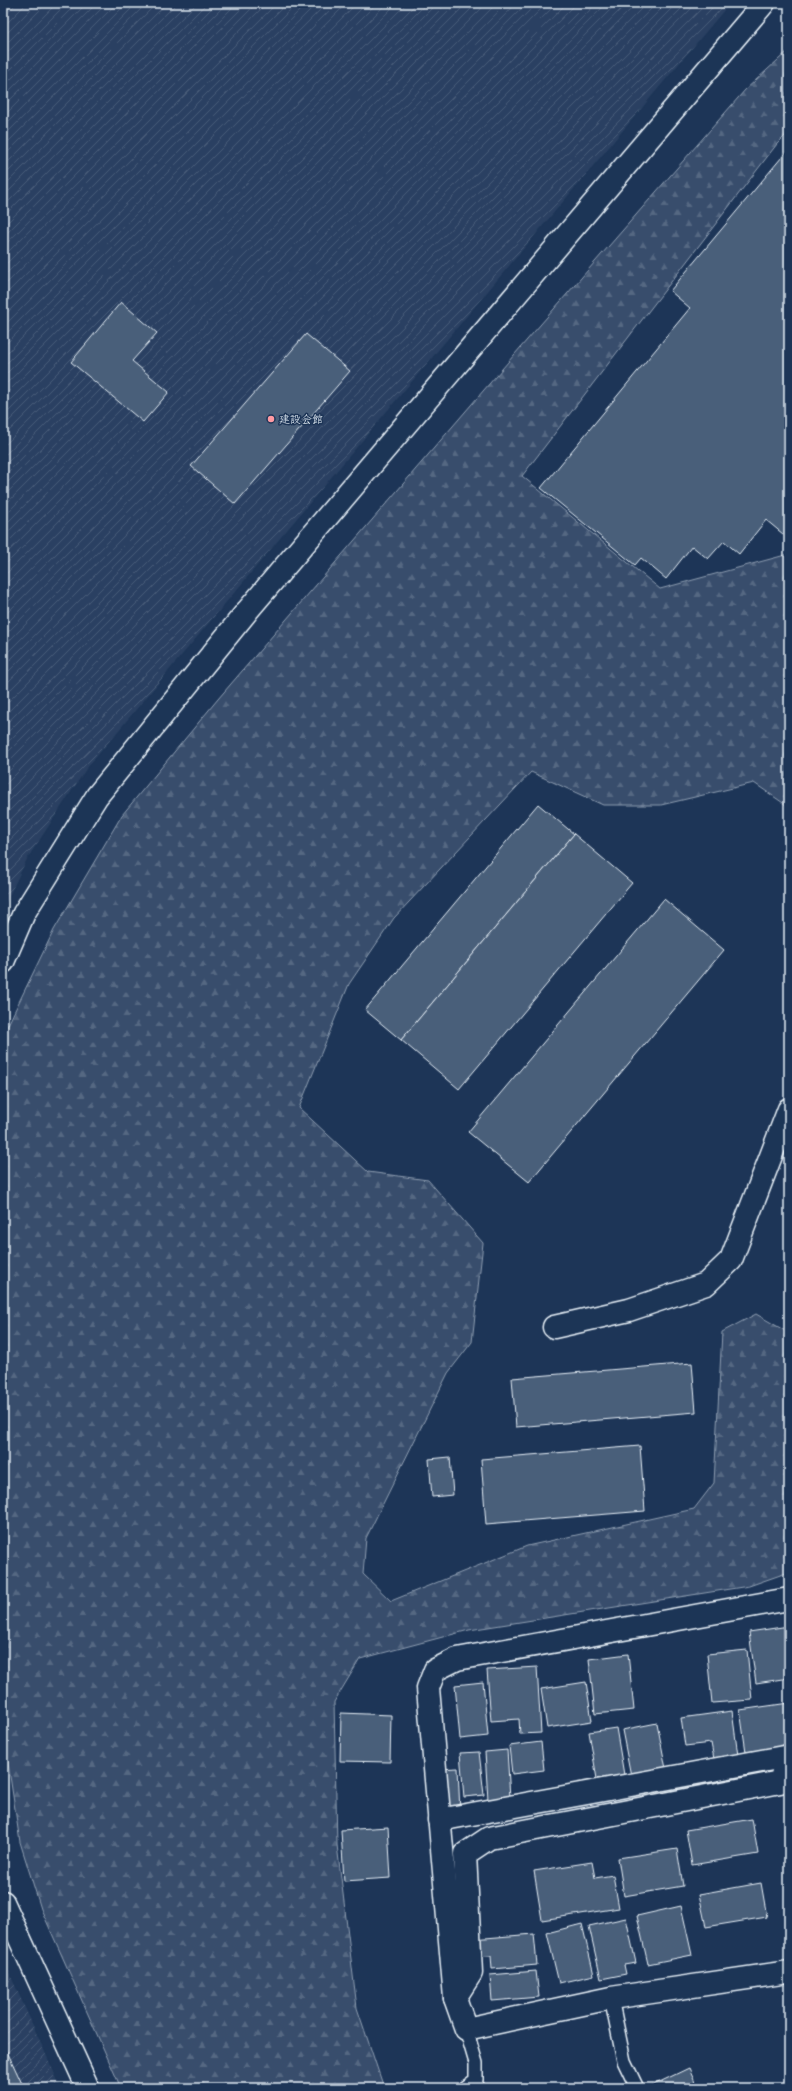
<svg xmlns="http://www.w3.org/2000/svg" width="792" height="2091" font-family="'Shantell Sans','Klee One',sans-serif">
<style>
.industrial{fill:url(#industrial-furrows)}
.forest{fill:url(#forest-firs);stroke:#909fb2}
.building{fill:#495e7a;stroke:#e8f1f8}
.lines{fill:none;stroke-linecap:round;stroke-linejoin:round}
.service-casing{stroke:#e8f1f8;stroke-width:16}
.minor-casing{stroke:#e8f1f8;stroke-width:25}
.tertiary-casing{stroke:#e8f1f8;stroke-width:25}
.service{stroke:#1d3557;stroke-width:13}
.minor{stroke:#1d3557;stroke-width:22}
.tertiary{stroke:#1d3557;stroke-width:22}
.poi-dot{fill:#ff9aa2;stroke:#1d3557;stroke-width:1.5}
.labels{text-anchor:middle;stroke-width:3;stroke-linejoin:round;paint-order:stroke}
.poi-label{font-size:11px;fill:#e8f1f8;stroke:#1d3557;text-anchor:start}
</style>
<defs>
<pattern id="industrial-furrows" width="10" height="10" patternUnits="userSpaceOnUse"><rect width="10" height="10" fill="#2a4162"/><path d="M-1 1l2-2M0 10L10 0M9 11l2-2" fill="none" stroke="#495d79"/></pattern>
<pattern id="forest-firs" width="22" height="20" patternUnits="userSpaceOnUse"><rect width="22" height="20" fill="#374d6c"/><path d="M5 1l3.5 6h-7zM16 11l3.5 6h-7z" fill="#546782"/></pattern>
</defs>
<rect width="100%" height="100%" fill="#1d3557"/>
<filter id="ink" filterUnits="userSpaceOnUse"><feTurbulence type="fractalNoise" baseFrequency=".025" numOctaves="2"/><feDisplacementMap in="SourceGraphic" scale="8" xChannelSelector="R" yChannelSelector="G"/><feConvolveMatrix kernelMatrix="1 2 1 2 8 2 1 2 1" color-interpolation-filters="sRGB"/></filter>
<g filter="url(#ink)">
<!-- industrial -->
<g class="industrial">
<polygon points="3,3 730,3 86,769 27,859 3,908"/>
<polygon points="3,1959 61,2088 3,2088"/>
</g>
<!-- forest -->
<polygon class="forest" points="789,50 789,132 777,144 522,476 660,589 789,554 789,807 754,783 661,805 603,805 531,772 394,918 349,984 299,1108 368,1172 428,1180 483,1243 472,1342 448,1373 366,1538 363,1574 391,1601 527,1546 694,1509 714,1483 722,1332 756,1314 789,1333 789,1572 749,1586 469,1630 360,1659 334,1702 337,1845 357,2008 384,2088 121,2088 41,1909 20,1842 3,1730 3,1035 54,930 122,815 218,699 527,340 745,90"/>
<!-- building -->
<g class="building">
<polygon points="787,151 789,153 789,539 766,520 739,554 724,541 708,559 692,546 666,579 641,558 635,565 541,488 690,308 670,291"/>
<polygon points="121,302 157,333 132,361 169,392 143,422 71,362"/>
<polygon points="306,334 350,371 235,504 191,466"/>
<polygon points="538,804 574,834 401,1040 365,1010"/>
<polygon points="574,834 632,883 459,1089 401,1040"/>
<polygon points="664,899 724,950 529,1182 468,1132"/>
<polygon points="692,1363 696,1412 516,1427 512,1378"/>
<polygon points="640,1446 645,1511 486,1524 481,1459"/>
<polygon points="450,1457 453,1495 432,1497 429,1459"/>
<polygon points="789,1626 789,1678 756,1683 749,1632"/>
<polygon points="747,1650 752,1700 712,1703 707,1654"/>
<polygon points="628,1654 634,1710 595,1714 589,1659"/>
<polygon points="537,1667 541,1733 520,1734 519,1719 491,1721 487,1670"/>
<polygon points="483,1682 488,1736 460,1739 455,1685"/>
<polygon points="586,1682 592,1721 547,1728 541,1689"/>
<polygon points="789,1703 789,1746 746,1752 740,1710"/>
<polygon points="732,1711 738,1756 714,1759 711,1743 685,1746 681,1718"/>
<polygon points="341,1713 391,1715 390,1762 340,1761"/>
<polygon points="657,1723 666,1769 631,1776 622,1730"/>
<polygon points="616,1728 624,1775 597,1779 589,1732"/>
<polygon points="541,1742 544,1770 512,1774 509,1746"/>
<polygon points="507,1750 510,1798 488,1800 485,1752"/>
<polygon points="479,1752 484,1795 464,1797 460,1753"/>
<polygon points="458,1768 460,1813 440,1814 438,1769"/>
<polygon points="752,1819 758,1854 692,1865 686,1830"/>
<polygon points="388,1827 391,1878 344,1881 341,1830"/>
<polygon points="677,1849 683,1886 624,1896 618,1858"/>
<polygon points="592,1862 595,1878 613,1875 619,1908 542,1920 534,1871"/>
<polygon points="761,1883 767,1917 706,1927 699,1894"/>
<polygon points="681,1906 692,1955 648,1964 637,1916"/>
<polygon points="626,1918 636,1963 624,1965 626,1974 601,1979 589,1926"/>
<polygon points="582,1924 594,1975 559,1983 547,1933"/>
<polygon points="534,1934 537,1965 492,1969 491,1956 475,1957 473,1939"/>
<polygon points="536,1971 539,1997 492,2001 490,1975"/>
<polygon points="3,2043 24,2088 3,2088"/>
<polygon points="689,2068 698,2088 647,2088"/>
</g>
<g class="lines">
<!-- service casing -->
<g class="service-casing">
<g id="service">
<polyline points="611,1998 624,2061 637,2088"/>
<polyline points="465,2088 476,2080 476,2063 466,2029"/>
</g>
</g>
<!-- minor casing -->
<g class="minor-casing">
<g id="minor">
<polyline points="554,1327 629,1310 706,1284 731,1260 789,1109"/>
<polyline points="789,1599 457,1659 435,1670 428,1688 455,1998 466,2029 611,1998 789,1972"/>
<polyline points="439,1820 789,1756"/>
<polyline points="455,1998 471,1973 465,1854 489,1838 780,1782 788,1756"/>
</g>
</g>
<!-- tertiary casing -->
<g class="tertiary-casing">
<g id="tertiary">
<polyline points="3,962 24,913 97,796 248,610 764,3"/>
<polyline points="3,1902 88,2088"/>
</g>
</g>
<!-- service -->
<use href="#service" class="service"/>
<!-- minor -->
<use href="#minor" class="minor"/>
<!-- tertiary -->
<use href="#tertiary" class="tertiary"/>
</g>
</g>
<!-- markers -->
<circle class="poi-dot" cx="271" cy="419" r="4"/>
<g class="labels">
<!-- poi labels -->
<g class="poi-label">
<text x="279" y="423">建設会館</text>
</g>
</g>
<!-- margin -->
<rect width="792" height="2091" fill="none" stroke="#1d3557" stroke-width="16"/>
<rect x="8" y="8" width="776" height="2075" fill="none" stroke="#e8f1f8" stroke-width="1.5" filter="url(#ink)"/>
</svg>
